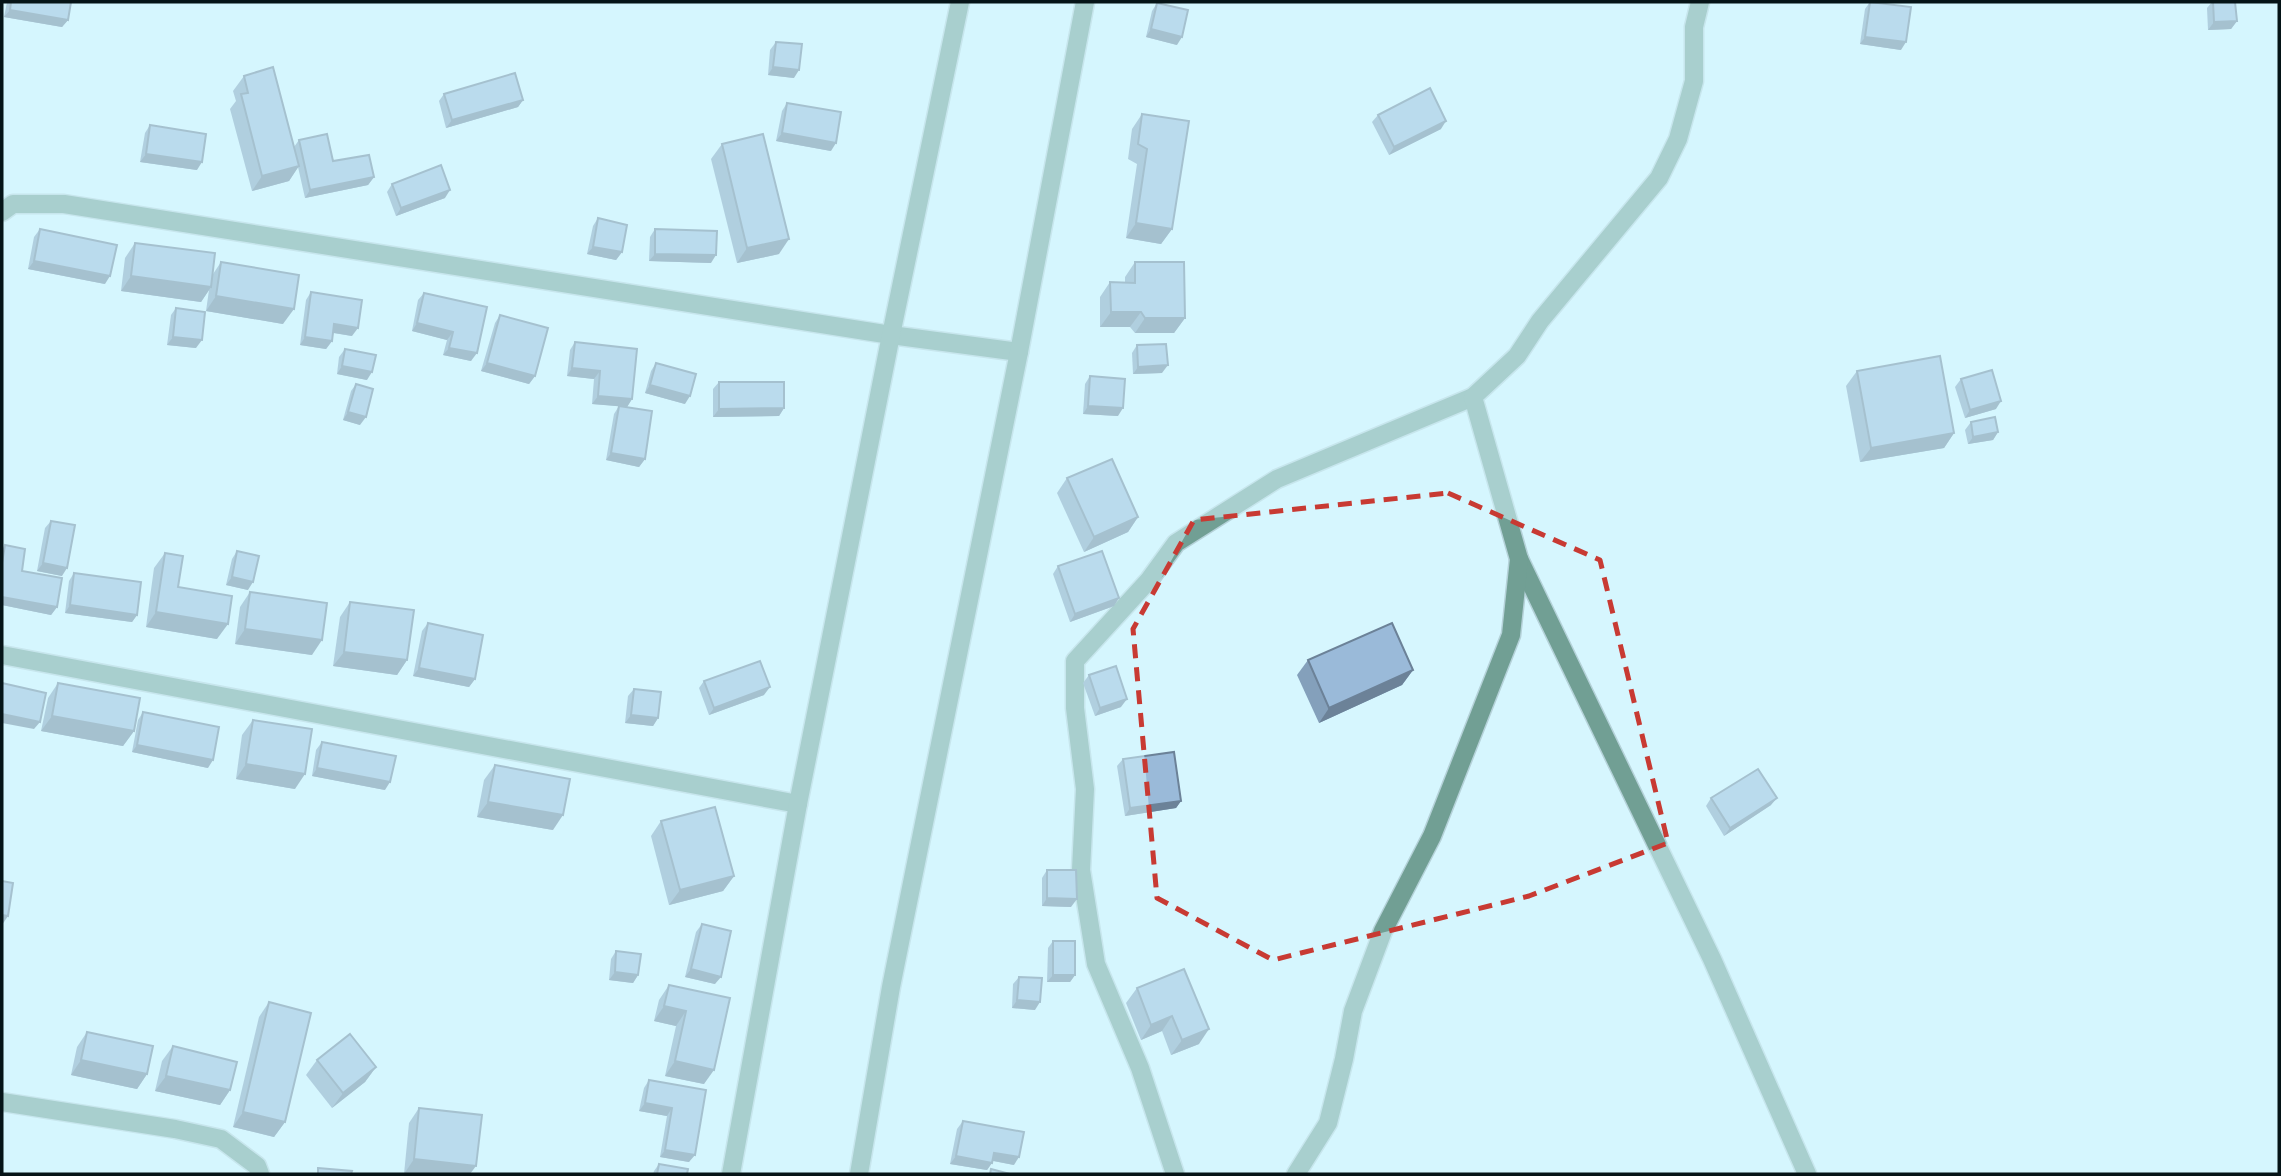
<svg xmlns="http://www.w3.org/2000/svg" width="2281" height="1176" font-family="Cabin,sans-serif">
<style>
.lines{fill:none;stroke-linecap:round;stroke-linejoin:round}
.service-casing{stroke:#b5d2d9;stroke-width:21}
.minor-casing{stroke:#b5d2d9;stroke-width:21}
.tertiary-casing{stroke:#b5d2d9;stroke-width:21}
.service{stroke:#719f94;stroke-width:18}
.minor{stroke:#719f94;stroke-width:18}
.tertiary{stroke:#719f94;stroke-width:18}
.wall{fill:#84a0bb}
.shaded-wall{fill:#6c8298}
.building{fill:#9abad9;stroke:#6c8298;stroke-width:2}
.marked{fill:none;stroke:#c83a33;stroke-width:5;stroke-dasharray:14 9;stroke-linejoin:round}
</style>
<rect width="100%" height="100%" fill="#d6f6fe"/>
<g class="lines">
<!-- service casing -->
<g class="service-casing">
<g id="service">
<polyline points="1519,559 1712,959 1807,1174"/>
<polyline points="1175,1174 1140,1068 1096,964 1081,870 1085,789 1075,708 1075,661 1149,580 1176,543 1277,479 1473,397"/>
<polyline points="1296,1174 1328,1123 1344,1059 1353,1011 1383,931 1432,836 1511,635 1519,559 1473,397 1517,356 1540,321 1659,178 1678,139 1694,81 1694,27 1700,2"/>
</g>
</g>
<!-- minor casing -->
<g class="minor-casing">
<g id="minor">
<polyline points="2,212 13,204 64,204 891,335 1019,352"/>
<polyline points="2,655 798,804"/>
<polyline points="2,1102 175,1129 221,1139 257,1166 260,1174"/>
<polyline points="731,1174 798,804 891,335 960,2"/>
</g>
</g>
<!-- tertiary casing -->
<g class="tertiary-casing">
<polyline id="tertiary" points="859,1174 891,987 1019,352 1085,2"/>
</g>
<!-- service -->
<use href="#service" class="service"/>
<!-- minor -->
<use href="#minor" class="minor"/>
<!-- tertiary -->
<use href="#tertiary" class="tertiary"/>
</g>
<!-- wall -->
<g class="wall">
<polygon points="7,2 71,2 68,20 62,27 4,17"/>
<polygon points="1870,2 1901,50 1860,44 1865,9"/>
<polygon points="2212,2 2235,2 2237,21 2231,29 2208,30 2207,8"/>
<polygon points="1157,3 1177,45 1146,37 1152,11"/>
<polygon points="776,42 794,78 768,75 770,50"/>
<polygon points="244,76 294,147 299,140 333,161 374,177 368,185 305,198 298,167 289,181 252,191 230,109 236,101 233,91"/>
<polygon points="444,94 523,100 518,107 446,128 439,101"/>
<polygon points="787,103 831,151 776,141 782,111"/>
<polygon points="1142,114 1172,229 1161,244 1126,238 1137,164 1128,159 1132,129"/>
<polygon points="1378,115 1441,129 1389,155 1372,122"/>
<polygon points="150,125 197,170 140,162 145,133"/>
<polygon points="722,144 779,254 737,263 711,159"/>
<polygon points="392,184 445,198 396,216 387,192"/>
<polygon points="598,218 622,252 616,260 587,254 593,226"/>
<polygon points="40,229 105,284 28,269 34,237"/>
<polygon points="655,229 711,263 649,261 650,237"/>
<polygon points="135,243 213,274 221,262 283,324 206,311 209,290 201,302 121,291 125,258"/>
<polygon points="1135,262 1185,318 1174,333 1135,333 1130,327 1100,327 1100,297 1110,282 1125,282 1125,277"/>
<polygon points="311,292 352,336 333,333 332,341 326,349 300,345 306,300"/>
<polygon points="424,293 487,307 471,361 443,355 447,340 412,331 418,300"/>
<polygon points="176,308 196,348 167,345 171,315"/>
<polygon points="500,315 535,376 529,384 481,371 495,323"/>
<polygon points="575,342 632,399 627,407 645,459 639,467 606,460 614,414 619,406 592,404 594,379 567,376 570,350"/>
<polygon points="1137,345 1162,373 1133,374 1132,353"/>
<polygon points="345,349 367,380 337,374 339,357"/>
<polygon points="656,363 685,404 645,393 651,371"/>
<polygon points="1857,371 1954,433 1944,448 1860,462 1846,386"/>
<polygon points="1090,376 1118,416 1083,414 1085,384"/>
<polygon points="1961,379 1996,409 1965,418 1955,387"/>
<polygon points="719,382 784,408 779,416 713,417 713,389"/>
<polygon points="356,384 360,425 343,420 351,391"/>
<polygon points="1971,422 1998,432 1993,440 1968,444 1965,430"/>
<polygon points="1067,478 1138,517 1128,532 1084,552 1057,493"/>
<polygon points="51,521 62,576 37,571 45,528"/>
<polygon points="5,545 22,571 57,607 51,615 2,605 2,550"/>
<polygon points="237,551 248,590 226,585 232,559"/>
<polygon points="165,553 178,587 217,639 146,627 154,568"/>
<polygon points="1058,566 1114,606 1070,622 1053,574"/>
<polygon points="74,573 137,615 132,622 65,613 69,581"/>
<polygon points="250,592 312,655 235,644 240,607"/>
<polygon points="350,602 407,660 397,675 333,666 340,617"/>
<polygon points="428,623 475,679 469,687 413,676 422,631"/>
<polygon points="1308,660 1413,670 1402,685 1319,723 1297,675"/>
<polygon points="1089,675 1121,707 1095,716 1083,683"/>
<polygon points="704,681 764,695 709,715 699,688"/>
<polygon points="58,683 134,731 123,746 41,731 48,698"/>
<polygon points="634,689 658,718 653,726 625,723 628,696"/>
<polygon points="143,712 208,768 132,752 138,720"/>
<polygon points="253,720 295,789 236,779 242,735"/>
<polygon points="322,742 385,790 312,776 316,750"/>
<polygon points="1123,759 1181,801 1176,808 1125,816 1117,766"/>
<polygon points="495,765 553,830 477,817 484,780"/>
<polygon points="1711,798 1771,805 1724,836 1706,806"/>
<polygon points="661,821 734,876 723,891 669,905 651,836"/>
<polygon points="1047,870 1071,907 1042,906 1042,878"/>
<polygon points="702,924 715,984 685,977 696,932"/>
<polygon points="1053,941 1075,975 1070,982 1047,982 1048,948"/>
<polygon points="616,951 638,975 633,983 609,980 611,959"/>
<polygon points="1184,969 1199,1044 1171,1055 1162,1031 1141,1040 1126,1003 1137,988"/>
<polygon points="1019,977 1035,1010 1012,1008 1013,984"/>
<polygon points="669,985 730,998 704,1084 665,1076 676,1026 654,1021 659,1000"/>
<polygon points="269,1002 285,1122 274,1137 233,1127 259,1017"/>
<polygon points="87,1032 147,1074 137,1089 71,1075 77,1047"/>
<polygon points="173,1046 230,1090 220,1105 155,1091 162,1061"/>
<polygon points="317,1060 376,1067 365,1082 332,1108 306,1075"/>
<polygon points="649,1080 706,1090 689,1162 660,1157 667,1116 639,1111 644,1088"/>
<polygon points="419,1108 482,1115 404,1174 409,1123"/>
<polygon points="963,1121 1014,1165 993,1161 987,1170 950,1164 957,1129"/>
<polygon points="659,1164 687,1174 653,1174 654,1171"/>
</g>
<!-- shaded-wall -->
<g class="shaded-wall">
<polygon points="10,10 68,20 62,27 4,17"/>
<polygon points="2237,21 2231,29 2208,30 2214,22"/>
<polygon points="1151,29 1182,37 1177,45 1146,37"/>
<polygon points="1865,37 1906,42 1901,50 1860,44"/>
<polygon points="773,67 799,70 794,78 768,75"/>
<polygon points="523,100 518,107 446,128 452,120"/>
<polygon points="1446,121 1441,129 1389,155 1394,147"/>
<polygon points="782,133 836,143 831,151 776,141"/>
<polygon points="146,154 202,162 197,170 140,162"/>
<polygon points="299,166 289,181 252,191 262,176"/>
<polygon points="374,177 368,185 305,198 310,190"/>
<polygon points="450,190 445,198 396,216 401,208"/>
<polygon points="1136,223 1172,229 1161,244 1126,238"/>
<polygon points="789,239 779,254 737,263 747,248"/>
<polygon points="593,247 622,252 616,260 587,254"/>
<polygon points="655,254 716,255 711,263 649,261"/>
<polygon points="34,261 110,276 105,284 28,269"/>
<polygon points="131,276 211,287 201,302 121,291"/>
<polygon points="216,296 294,309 283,324 206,311"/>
<polygon points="1111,312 1141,312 1130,327 1100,327"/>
<polygon points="1145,318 1185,318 1174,333 1135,333"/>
<polygon points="417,323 453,332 447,340 412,331"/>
<polygon points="334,324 358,328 352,336 329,332"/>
<polygon points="173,337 202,340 196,348 167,345"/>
<polygon points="305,337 332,341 326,349 300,345"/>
<polygon points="449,348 477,353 471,361 443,355"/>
<polygon points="487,363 535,376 529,384 481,371"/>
<polygon points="1168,365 1162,373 1133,374 1138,367"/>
<polygon points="342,366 372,372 367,380 337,374"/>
<polygon points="572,368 600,371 594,379 567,376"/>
<polygon points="650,385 690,396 685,404 645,393"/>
<polygon points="598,396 632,399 627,407 592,404"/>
<polygon points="2001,401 1996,409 1965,418 1970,410"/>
<polygon points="1088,406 1123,408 1118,416 1083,414"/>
<polygon points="784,408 779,416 713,417 719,409"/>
<polygon points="348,412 366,417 360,425 343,420"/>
<polygon points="1998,432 1993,440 1968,444 1973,437"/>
<polygon points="1954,433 1944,448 1860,462 1871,448"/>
<polygon points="611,453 645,459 639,467 606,460"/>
<polygon points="1138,517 1128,532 1084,552 1094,537"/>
<polygon points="43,563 67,568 62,576 37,571"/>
<polygon points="232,577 253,582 248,590 226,585"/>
<polygon points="2,597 57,607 51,615 2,605"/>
<polygon points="1119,598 1114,606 1070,622 1075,614"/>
<polygon points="70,605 137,615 132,622 65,613"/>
<polygon points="156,612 228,624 217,639 146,627"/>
<polygon points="245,629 322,640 312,655 235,644"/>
<polygon points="344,652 407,660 397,675 333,666"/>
<polygon points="419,668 475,679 469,687 413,676"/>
<polygon points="1413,670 1402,685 1319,723 1329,708"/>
<polygon points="770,687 764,695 709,715 714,708"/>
<polygon points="1127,699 1121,707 1095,716 1100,708"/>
<polygon points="2,714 40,722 34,729 2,723"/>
<polygon points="631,715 658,718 653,726 625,723"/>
<polygon points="52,716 134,731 123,746 41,731"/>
<polygon points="137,745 213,760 208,768 132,752"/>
<polygon points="246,764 305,774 295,789 236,779"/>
<polygon points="317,768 390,782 385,790 312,776"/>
<polygon points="1777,798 1771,805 1724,836 1730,828"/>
<polygon points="1181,801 1176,808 1125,816 1130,808"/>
<polygon points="488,802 563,815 553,830 477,817"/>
<polygon points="734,876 723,891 669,905 680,890"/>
<polygon points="1047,898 1077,899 1071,907 1042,906"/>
<polygon points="2,915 8,916 2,925"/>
<polygon points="691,969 721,977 715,984 685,977"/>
<polygon points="615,972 638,975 633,983 609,980"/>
<polygon points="1053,975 1075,975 1070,982 1047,982"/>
<polygon points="1017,1000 1040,1002 1035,1010 1012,1008"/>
<polygon points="664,1006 686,1011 676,1026 654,1021"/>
<polygon points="1172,1016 1162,1031 1141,1040 1151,1025"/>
<polygon points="1209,1029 1199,1044 1171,1055 1182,1040"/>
<polygon points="81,1060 147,1074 137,1089 71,1075"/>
<polygon points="675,1061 714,1070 704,1084 665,1076"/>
<polygon points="376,1067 365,1082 332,1108 343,1093"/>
<polygon points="166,1076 230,1090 220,1105 155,1091"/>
<polygon points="645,1103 672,1108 667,1116 639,1111"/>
<polygon points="243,1112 285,1122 274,1137 233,1127"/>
<polygon points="665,1150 695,1155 689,1162 660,1157"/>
<polygon points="994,1153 1019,1157 1014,1165 989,1160"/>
<polygon points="956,1156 992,1163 987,1170 950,1164"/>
<polygon points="414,1159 476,1166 470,1174 404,1174"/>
</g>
<!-- building -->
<g class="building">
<polygon points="11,2 71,2 68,20 10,10"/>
<polygon points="1870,2 1911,7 1906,42 1865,37"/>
<polygon points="2213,2 2235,2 2237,21 2214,22"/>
<polygon points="1157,3 1188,10 1182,37 1151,29"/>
<polygon points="776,42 802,44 799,70 773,67"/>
<polygon points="273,67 299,166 262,176 241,94 248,93 244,76"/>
<polygon points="515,73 523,100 452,120 444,94"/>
<polygon points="1430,88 1446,121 1394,147 1378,115"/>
<polygon points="787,103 841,112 836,143 782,133"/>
<polygon points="1142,114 1189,121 1172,229 1136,223 1147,149 1138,144"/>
<polygon points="150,125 206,134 202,162 146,154"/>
<polygon points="327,134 333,161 369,155 374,177 310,190 299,140"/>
<polygon points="763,134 789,239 747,248 722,144"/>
<polygon points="441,165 450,190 401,208 392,184"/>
<polygon points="598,218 627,225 622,252 593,247"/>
<polygon points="40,229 117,245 110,276 34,261"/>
<polygon points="655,229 717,231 716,255 655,254"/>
<polygon points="135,243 215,253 211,287 131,276"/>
<polygon points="221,262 299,275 294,309 216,296"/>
<polygon points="1135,262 1184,262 1185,318 1145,318 1141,312 1111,312 1110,282 1135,283"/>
<polygon points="311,292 362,300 358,328 334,324 332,341 305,337"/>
<polygon points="424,293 487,307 477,353 449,348 453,332 417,323"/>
<polygon points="176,308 205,312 202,340 173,337"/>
<polygon points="500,315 548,328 535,376 487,363"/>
<polygon points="575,342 637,349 632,399 598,396 600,371 572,368"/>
<polygon points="1166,344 1168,365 1138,367 1137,345"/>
<polygon points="345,349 376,355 372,372 342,366"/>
<polygon points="1940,356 1954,433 1871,448 1857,371"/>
<polygon points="656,363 696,374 690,396 650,385"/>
<polygon points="1992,370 2001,401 1970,410 1961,379"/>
<polygon points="1090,376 1125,379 1123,408 1088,406"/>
<polygon points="719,382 784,382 784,408 719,409"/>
<polygon points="356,384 373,389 366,417 348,412"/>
<polygon points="619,406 652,411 645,459 611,453"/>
<polygon points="1995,417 1998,432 1973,437 1971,422"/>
<polygon points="1112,459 1138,517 1094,537 1067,478"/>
<polygon points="51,521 75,525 67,568 43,563"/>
<polygon points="5,545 25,549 22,571 62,578 57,607 2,597 2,563"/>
<polygon points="237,551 259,556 253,582 232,577"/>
<polygon points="1102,551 1119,598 1075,614 1058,566"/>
<polygon points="165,553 183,556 178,587 232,596 228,624 156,612"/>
<polygon points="74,573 141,582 137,615 70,605"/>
<polygon points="250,592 327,603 322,640 245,629"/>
<polygon points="350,602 414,610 407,660 344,652"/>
<polygon points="428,623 483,635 475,679 419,668"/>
<polygon points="1392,623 1413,670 1329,708 1308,660"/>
<polygon points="760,661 770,687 714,708 704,681"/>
<polygon points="1116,666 1127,699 1100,708 1089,675"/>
<polygon points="2,683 46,693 40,722 2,714"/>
<polygon points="58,683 140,698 134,731 52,716"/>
<polygon points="634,689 661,692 658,718 631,715"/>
<polygon points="143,712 219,727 213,760 137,745"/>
<polygon points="253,720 312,729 305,774 246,764"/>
<polygon points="322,742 396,756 390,782 317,768"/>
<polygon points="1174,752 1181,801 1130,808 1123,759"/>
<polygon points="495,765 570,779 563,815 488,802"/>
<polygon points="1758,769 1777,798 1730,828 1711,798"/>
<polygon points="715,807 734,876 680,890 661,821"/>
<polygon points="1047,870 1076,870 1077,899 1047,898"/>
<polygon points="2,881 13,883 8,916 2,915"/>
<polygon points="702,924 731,931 721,977 691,969"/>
<rect x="1053" y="941" width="22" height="34"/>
<polygon points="616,951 641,954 638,975 615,972"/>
<polygon points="1184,969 1209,1029 1182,1040 1172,1016 1151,1025 1137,988"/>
<polygon points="1019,977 1042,978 1040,1002 1017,1000"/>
<polygon points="669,985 730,998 714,1070 675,1061 686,1011 664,1006"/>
<polygon points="269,1002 311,1013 285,1122 243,1112"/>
<polygon points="87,1032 153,1046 147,1074 81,1060"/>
<polygon points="350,1034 376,1067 343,1093 317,1060"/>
<polygon points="173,1046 237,1062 230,1090 166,1076"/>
<polygon points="649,1080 706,1090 695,1155 665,1150 672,1108 645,1103"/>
<polygon points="419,1108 482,1115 476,1166 414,1159"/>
<polygon points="963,1121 1024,1132 1019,1157 994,1153 992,1163 956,1156"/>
<polygon points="659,1164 688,1169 687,1174 657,1174"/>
<polygon points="318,1168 352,1171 351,1174 318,1174"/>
<polygon points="991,1169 1010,1174 990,1174"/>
</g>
<!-- marked area -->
<path d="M0 0H2281V1176H0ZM1448 493 1600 560 1668 843 1529 896 1273 960 1157 898 1133 629 1194 520Z" fill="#d6f6fe" fill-opacity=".55" fill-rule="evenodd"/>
<path class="marked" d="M1448 493 1600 560 1668 843 1529 896 1273 960 1157 898 1133 629 1194 520Z"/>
<!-- border -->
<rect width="2281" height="1176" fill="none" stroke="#051417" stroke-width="7"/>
</svg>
